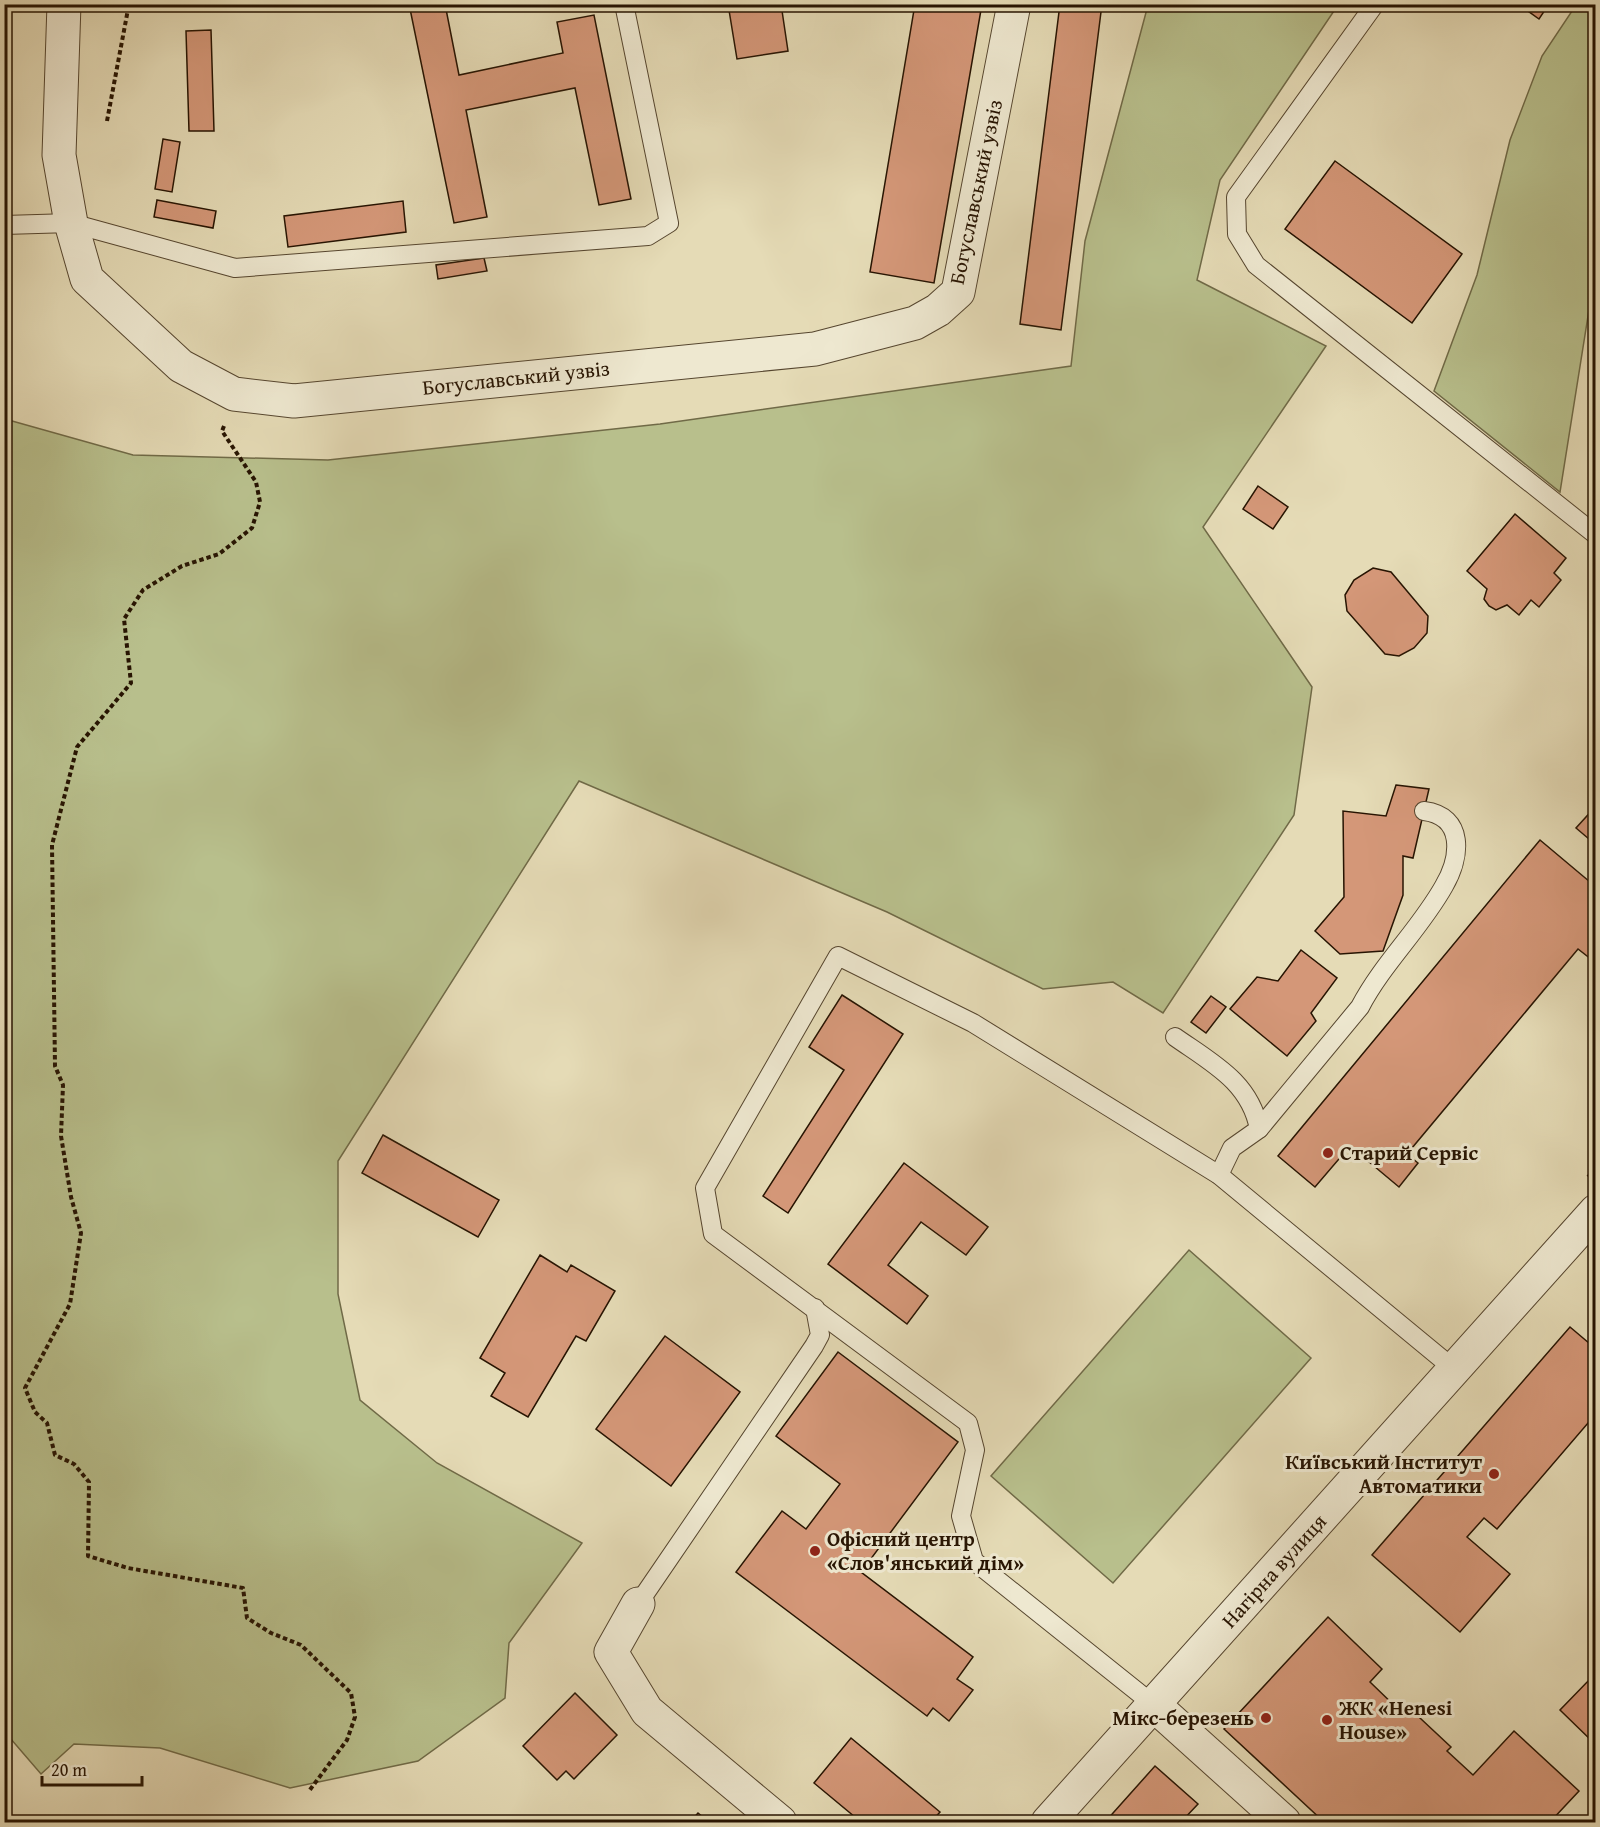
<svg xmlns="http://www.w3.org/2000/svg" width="1600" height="1827" font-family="'Gentium Book Plus',serif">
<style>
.green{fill:#b8bf8c;stroke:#706a47;stroke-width:1.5}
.building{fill:#d49778;stroke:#271402;stroke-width:1.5}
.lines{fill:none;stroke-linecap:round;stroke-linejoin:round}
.service-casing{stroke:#56462f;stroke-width:20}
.minor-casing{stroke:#56462f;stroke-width:35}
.path{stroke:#271402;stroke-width:4;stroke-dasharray:4.5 3;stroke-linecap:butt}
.service{stroke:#eee8d0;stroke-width:18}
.minor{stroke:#eee8d0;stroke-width:33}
.poi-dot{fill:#8f2418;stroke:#eee8d0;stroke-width:2}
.labels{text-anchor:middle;stroke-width:6;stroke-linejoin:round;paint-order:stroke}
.street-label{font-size:21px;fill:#271402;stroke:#eee8d0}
.poi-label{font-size:21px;font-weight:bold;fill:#271402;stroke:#eee8d0;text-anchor:start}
</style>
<rect width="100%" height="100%" fill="#e5dbb6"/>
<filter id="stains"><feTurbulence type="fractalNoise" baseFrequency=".00333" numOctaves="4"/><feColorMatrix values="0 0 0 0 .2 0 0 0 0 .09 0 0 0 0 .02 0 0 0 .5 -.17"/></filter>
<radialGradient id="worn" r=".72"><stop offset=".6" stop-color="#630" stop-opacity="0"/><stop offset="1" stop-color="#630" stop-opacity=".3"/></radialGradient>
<!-- green -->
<g class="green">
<polygon points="1148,5 1338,5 1220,180 1197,280 1326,346 1203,527 1312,687 1294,815 1163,1013 1113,982 1043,989 887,912 579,781 338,1161 338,1294 360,1400 437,1463 582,1543 509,1643 505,1698 418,1761 290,1788 160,1748 74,1744 41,1774 4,1731 5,419 133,455 328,460 660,424 1071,366 1085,241"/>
<polygon points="1576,5 1595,5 1595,272 1560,492 1434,391 1477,275 1510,140 1542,56"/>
<polygon points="1189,1250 1311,1358 1113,1583 991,1476"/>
</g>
<!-- building -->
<g class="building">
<polygon points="409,4 445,4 459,75 563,53 557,22 594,15 631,199 599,205 575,88 466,110 487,217 454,223"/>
<polygon points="728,4 781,4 788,51 737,59"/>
<polygon points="915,4 982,4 934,283 870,272"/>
<polygon points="1060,4 1102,4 1061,330 1020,324"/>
<polygon points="1518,4 1549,4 1539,19"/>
<polygon points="211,30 214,131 189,131 186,31"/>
<polygon points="163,139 180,142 172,192 155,189"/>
<polygon points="1335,161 1462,254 1412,323 1285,229"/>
<polygon points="157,200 216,211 213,228 154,217"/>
<polygon points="403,201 406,232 288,247 284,216"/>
<polygon points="484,258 487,271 438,279 436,265"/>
<polygon points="1258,486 1288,507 1273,529 1243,509"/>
<polygon points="1515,514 1566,558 1554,573 1561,580 1539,607 1531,600 1519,615 1507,605 1496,610 1489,606 1484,599 1487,589 1467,571"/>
<polygon points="1373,568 1391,572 1428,616 1427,633 1414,648 1399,656 1385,654 1347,611 1345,595 1354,580"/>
<polygon points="1396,785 1429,789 1413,858 1403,856 1403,895 1383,951 1340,954 1315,931 1344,897 1343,811 1386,816"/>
<polygon points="1596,806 1596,845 1576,828"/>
<polygon points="1540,840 1596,887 1596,963 1578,949 1407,1154 1418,1163 1399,1187 1350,1146 1315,1187 1278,1156"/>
<polygon points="1301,950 1337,978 1311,1013 1316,1021 1287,1056 1230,1009 1257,977 1278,981"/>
<polygon points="842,995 903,1034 788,1213 763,1196 844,1070 809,1047"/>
<polygon points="1211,996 1226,1007 1206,1033 1191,1022"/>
<polygon points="383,1135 499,1200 478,1237 362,1173"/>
<polygon points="904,1163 988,1227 966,1255 921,1222 888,1265 928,1296 907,1324 828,1264"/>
<polygon points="540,1255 567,1272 571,1265 615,1291 586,1341 576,1336 528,1417 491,1396 505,1373 480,1358"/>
<polygon points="1570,1327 1596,1349 1596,1430 1588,1423 1497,1529 1484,1518 1467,1537 1510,1574 1460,1632 1372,1555"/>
<polygon points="665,1336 740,1392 671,1486 596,1429"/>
<polygon points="838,1352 958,1442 861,1572 973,1657 957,1679 973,1690 949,1721 933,1708 927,1716 736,1572 782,1511 806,1529 840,1484 776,1436"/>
<polygon points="1328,1617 1382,1669 1370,1682 1399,1710 1405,1704 1451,1747 1447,1751 1473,1775 1514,1731 1579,1791 1550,1822 1324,1822 1224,1729"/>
<polygon points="1591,1678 1596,1683 1596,1745 1560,1710"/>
<polygon points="575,1693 617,1735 574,1779 566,1771 557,1780 523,1746"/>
<polygon points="851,1738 940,1812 931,1822 861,1822 814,1783"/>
<polygon points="1155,1766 1198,1804 1181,1822 1105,1822"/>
<polygon points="698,1813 709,1822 690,1822"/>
</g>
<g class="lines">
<!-- service casing -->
<g class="service-casing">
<g id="service">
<polyline points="1375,4 1236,197 1237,234 1256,265 1596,535"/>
<polyline points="4,225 71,223 235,268 648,236 669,223 624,4"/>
<path d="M1175 1037C1212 1063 1250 1082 1259 1129"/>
<path d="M1219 1175 1232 1148 1259 1129 1360 1007C1383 963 1420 929 1444 886 1461 857 1465 816 1424 811"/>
<polyline points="638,1604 814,1346 820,1335 815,1308"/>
<polyline points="1154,1705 974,1561 961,1516 975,1450 968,1423 713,1234 705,1188 838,956 973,1023 1219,1175 1454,1369"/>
</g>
</g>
<!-- minor casing -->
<g class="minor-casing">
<g id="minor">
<polyline points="64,4 59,155 71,223 87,279 181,366 234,394 294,401 815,349 915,323 938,310 958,292 1014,4"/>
<polyline points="638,1604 611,1652 647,1711 780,1822"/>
<polyline points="1154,1705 1284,1822"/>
<polyline points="1048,1822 1596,1211"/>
</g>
</g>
<!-- path -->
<g class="path">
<polyline points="107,121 129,4"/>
<polyline points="224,426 222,431 256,482 260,502 252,528 219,554 182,566 143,590 124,619 131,683 77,747 52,845 55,1066 63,1085 61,1136 71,1197 81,1233 70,1304 25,1388 35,1412 47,1423 55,1455 74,1464 89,1482 88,1556 128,1568 243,1588 247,1618 271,1633 301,1645 351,1693 355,1717 347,1740 309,1791"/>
<polyline points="1588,1177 1596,1169"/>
</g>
<!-- service -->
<use href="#service" class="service"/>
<!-- minor -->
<use href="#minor" class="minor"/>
</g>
<!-- markers -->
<g class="poi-dot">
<circle cx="1328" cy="1153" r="6"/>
<circle cx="1494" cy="1474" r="6"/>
<circle cx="815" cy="1551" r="6"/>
<circle cx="1266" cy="1718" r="6"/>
<circle cx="1327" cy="1720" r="6"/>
</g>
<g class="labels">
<!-- street labels -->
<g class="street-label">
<text transform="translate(976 192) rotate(-78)" y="7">Богуславський узвіз</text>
<text transform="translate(516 378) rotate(-6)" y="7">Богуславський узвіз</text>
<text transform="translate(1274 1571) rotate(-48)" y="7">Нагірна вулиця</text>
</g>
<!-- poi labels -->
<g class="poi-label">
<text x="1340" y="1160">Старий Сервіс</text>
<text x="1482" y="1469" text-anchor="end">Київський Інститут<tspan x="1482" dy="24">Автоматики</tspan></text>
<text x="827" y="1546">Офісний центр<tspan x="827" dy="24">«Слов'янський дім»</tspan></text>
<text x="1339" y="1715">ЖК «Henesi<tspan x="1339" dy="24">House»</tspan></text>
<text x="1254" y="1725" text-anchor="end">Мікс-березень</text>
</g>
</g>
<!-- margin -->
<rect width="1600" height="1827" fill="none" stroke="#e5dbb6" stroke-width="24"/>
<rect x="6" y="6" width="1588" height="1815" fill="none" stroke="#271402" stroke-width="3"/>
<rect x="12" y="12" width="1576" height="1803" fill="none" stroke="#271402" stroke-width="1.5"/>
<!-- scale -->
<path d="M42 1776v9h100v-9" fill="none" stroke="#271402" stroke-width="3"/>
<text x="51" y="1776" font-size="18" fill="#271402" stroke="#eee8d0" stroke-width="4.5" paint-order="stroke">20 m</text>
<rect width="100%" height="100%" filter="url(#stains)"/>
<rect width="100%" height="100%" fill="url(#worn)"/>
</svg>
